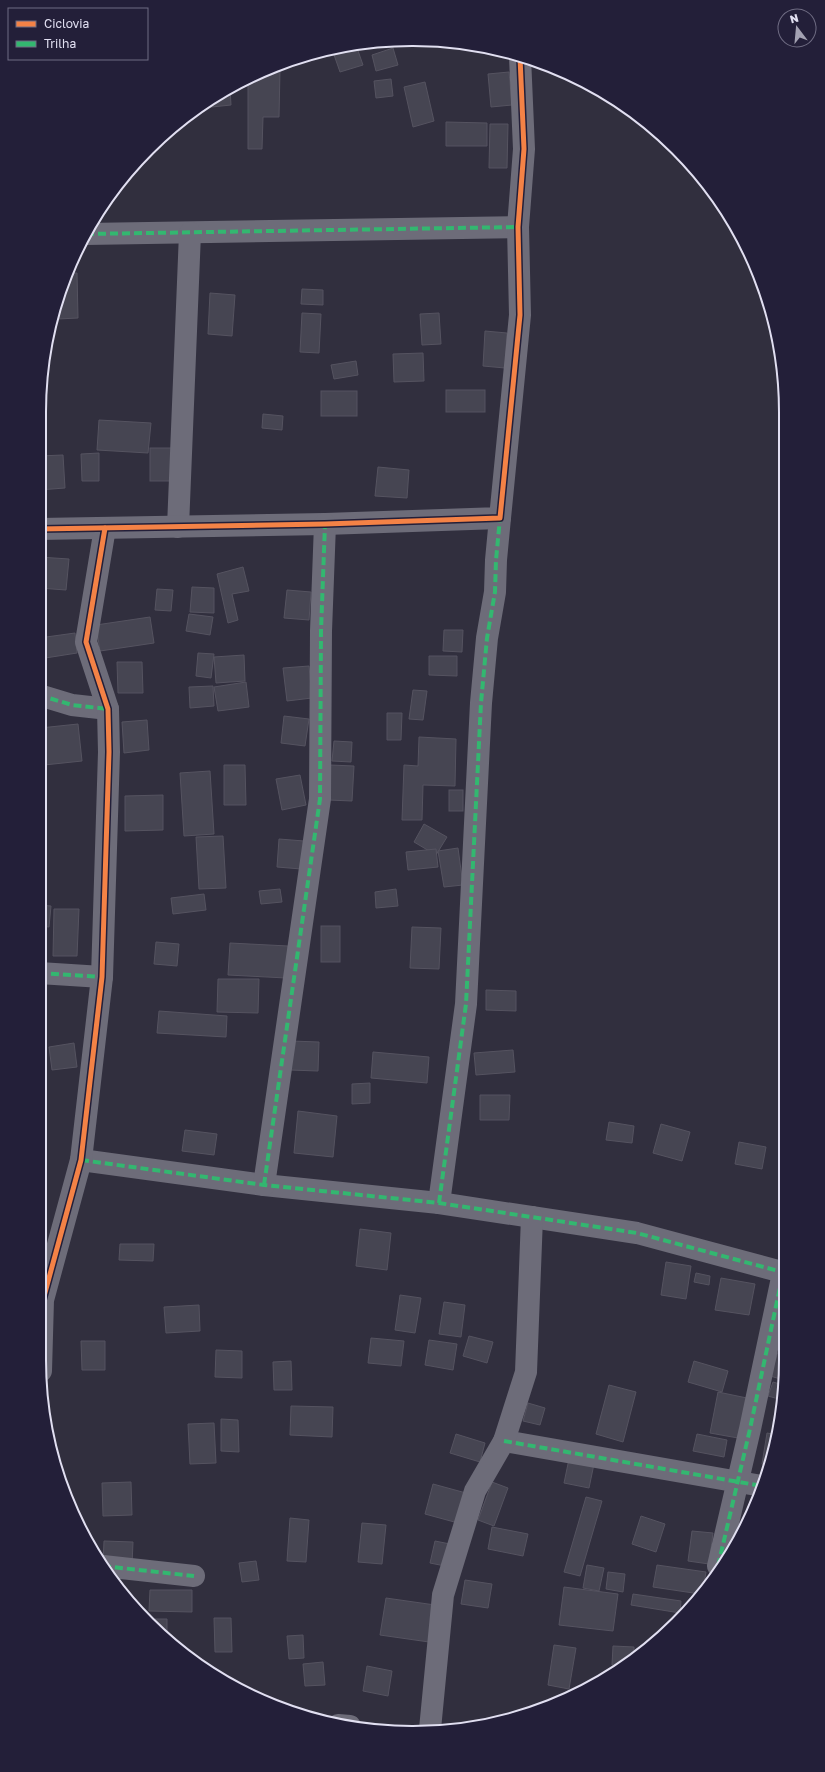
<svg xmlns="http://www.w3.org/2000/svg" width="825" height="1772" font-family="'Golos Text',sans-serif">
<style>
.building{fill:#464552;stroke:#555360}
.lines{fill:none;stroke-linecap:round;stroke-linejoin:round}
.minor{stroke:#6d6c79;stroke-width:22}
.quiet{stroke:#33b770;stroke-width:4;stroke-dasharray:8 4;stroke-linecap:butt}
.cycleway-casing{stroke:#231f39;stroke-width:8}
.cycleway{stroke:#f48246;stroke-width:5}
.rim{fill:none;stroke:#e1dff1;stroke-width:2}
</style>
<rect width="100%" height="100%" fill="#312f3e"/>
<!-- building -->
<g class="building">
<polygon points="356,45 363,65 340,72 332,49"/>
<polygon points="393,48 398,65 376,71 372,55"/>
<polygon points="309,55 310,58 276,65"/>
<polygon points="266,69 280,69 279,117 263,117 262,149 248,149 248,79"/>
<polygon points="509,72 512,105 491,107 488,74"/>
<polygon points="391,79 393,96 376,98 374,81"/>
<polygon points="425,82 434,121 413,127 404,87"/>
<polygon points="230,89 231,105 202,108 202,104 205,102"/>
<polygon points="446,122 487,123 487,146 446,146"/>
<polygon points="490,124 508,124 507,168 489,168"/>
<polygon points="78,250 78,264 70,264"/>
<polygon points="66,273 77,273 78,318 58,319 57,303"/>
<polygon points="302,289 323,290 323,305 301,304"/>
<polygon points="210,293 235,295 232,336 208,334"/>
<polygon points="302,313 321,314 319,353 300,352"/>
<polygon points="439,313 441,344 422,345 420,314"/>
<polygon points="485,331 507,333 505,368 483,366"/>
<polygon points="423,353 424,381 394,382 393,354"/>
<polygon points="356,361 358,375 334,379 331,365"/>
<rect x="446" y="390" width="39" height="22"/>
<rect x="321" y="391" width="36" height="25"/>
<polygon points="263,414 283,416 282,430 262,428"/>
<polygon points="99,420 151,423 148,453 97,450"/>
<rect x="150" y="448" width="29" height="33"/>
<polygon points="99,453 99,481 82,481 81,454"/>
<polygon points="63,455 65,488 39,490 39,456"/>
<polygon points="378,467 409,470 407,498 375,496"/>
<polygon points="39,557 69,559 66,590 39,588"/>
<polygon points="243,567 249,591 232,594 238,620 228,623 217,574"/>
<polygon points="192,587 214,588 214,613 190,612"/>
<polygon points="157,589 173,590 171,611 155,610"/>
<polygon points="287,590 311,592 309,620 284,618"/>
<polygon points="189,614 213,617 210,635 186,631"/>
<polygon points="150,617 154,643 100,651 96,625"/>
<polygon points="444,630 463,630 462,652 443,651"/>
<polygon points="75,633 77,653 39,659 39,638"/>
<polygon points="198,653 214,654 211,678 196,676"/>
<polygon points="244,655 245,681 216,683 214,657"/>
<polygon points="429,656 457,656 457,676 429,675"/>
<polygon points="117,662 142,662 143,693 118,693"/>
<polygon points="309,666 312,698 287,701 283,668"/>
<polygon points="246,682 249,707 218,711 214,687"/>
<polygon points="213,686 214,706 190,708 189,687"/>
<polygon points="413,690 427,691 423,720 409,719"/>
<polygon points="387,713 402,713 401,740 387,740"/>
<polygon points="284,716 309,719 305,746 281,743"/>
<polygon points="147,720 149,750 124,753 122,722"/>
<polygon points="78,724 82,761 44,765 40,728"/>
<polygon points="419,737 456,739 455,786 423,785 422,820 402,820 404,765 418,766"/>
<polygon points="334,741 352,742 351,762 332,761"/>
<polygon points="224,765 245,765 246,805 224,805"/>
<polygon points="330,765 354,766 352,801 329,800"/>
<polygon points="210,771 214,834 184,836 180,773"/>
<polygon points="300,775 306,805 282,810 276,779"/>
<rect x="449" y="790" width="14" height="21"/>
<polygon points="163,795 163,830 125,831 125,796"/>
<polygon points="424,824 447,837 436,855 414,842"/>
<polygon points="223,836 226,888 199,889 196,837"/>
<polygon points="279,839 304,841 301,869 277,867"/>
<polygon points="458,848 463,885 444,887 438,851"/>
<polygon points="436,849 438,867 408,870 406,852"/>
<polygon points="280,889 282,902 261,904 259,891"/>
<polygon points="396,889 398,906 376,908 375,892"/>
<polygon points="204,894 206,910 173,914 171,898"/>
<polygon points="39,905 51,906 49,927 39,926"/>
<polygon points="54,909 79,909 77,956 53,956"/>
<rect x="321" y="926" width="19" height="36"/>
<polygon points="412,927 441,928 439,969 410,968"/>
<polygon points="156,942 179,944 177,966 154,964"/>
<polygon points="230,943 288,946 286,978 228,975"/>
<polygon points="218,979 259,979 258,1013 217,1012"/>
<polygon points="486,990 516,991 516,1011 486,1010"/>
<polygon points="159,1011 227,1016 226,1037 157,1033"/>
<polygon points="291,1041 319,1042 318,1071 290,1070"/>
<polygon points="74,1043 77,1067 52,1070 49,1047"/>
<polygon points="513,1050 515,1072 476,1075 474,1053"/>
<polygon points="373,1052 429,1057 427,1083 371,1078"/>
<polygon points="370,1083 370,1103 352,1104 352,1084"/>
<polygon points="480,1095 510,1095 509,1120 480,1120"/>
<polygon points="298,1111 337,1116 333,1157 294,1153"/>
<polygon points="609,1122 634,1126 632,1143 606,1140"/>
<polygon points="661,1124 690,1132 682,1161 653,1153"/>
<polygon points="185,1130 217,1134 214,1155 182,1151"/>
<polygon points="739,1142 766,1147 762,1169 735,1164"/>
<polygon points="360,1229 391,1233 387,1270 356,1266"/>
<polygon points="120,1244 154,1244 153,1261 119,1260"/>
<polygon points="666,1262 691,1266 686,1299 661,1295"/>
<polygon points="696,1273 710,1276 709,1285 694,1282"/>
<polygon points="721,1278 755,1284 749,1315 715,1310"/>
<polygon points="400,1295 421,1298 415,1333 395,1330"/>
<polygon points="444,1302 465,1305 461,1337 439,1334"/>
<polygon points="199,1305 200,1331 166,1333 164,1307"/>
<polygon points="469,1336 493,1342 487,1363 463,1356"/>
<polygon points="371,1338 404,1341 401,1366 368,1363"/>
<polygon points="429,1340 457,1344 453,1370 425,1365"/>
<polygon points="81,1341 105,1341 105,1370 82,1370"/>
<polygon points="780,1346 786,1348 784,1380 770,1376"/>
<polygon points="216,1350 242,1351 242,1378 215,1377"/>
<polygon points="291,1361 292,1390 274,1390 273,1362"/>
<polygon points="694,1361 728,1371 722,1392 688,1382"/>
<polygon points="773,1382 783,1385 782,1400 768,1396"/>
<polygon points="609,1385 636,1392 623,1442 596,1434"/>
<polygon points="718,1392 747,1398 738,1438 710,1433"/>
<polygon points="528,1403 545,1408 540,1425 523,1421"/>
<polygon points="291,1406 333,1407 332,1437 290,1435"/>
<polygon points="221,1419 238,1420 239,1452 221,1451"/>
<polygon points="214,1423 216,1463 190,1464 188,1424"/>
<polygon points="767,1433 778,1435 769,1466 762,1464"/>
<polygon points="456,1434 485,1443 480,1462 450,1453"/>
<polygon points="697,1434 727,1440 724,1457 693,1451"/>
<polygon points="569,1459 594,1464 589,1488 564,1483"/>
<polygon points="131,1482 132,1515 103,1516 102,1483"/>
<polygon points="492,1482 508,1488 494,1526 478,1520"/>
<polygon points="433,1484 466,1493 458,1523 425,1514"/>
<polygon points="586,1497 602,1501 580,1576 564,1572"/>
<polygon points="641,1516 665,1524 656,1552 632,1544"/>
<polygon points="290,1518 309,1520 306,1562 287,1561"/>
<polygon points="78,1521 82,1521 82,1531"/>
<polygon points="362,1523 386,1525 382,1564 358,1562"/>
<polygon points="492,1527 528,1534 523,1556 488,1549"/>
<polygon points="692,1531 713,1533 709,1564 688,1561"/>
<polygon points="104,1541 133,1542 132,1565 103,1564"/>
<polygon points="435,1541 450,1544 445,1566 430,1563"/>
<polygon points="256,1561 259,1580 242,1582 239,1563"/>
<polygon points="587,1565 604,1568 599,1591 583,1588"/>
<polygon points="657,1565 706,1572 703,1590 700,1594 653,1587"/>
<polygon points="608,1572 625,1574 623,1592 606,1589"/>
<polygon points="465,1580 492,1584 488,1608 461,1604"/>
<polygon points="564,1587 618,1594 613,1631 559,1625"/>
<polygon points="150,1590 192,1590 192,1612 149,1611"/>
<polygon points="633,1594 681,1601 680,1613 631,1605"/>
<polygon points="386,1598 435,1605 429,1642 380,1635"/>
<polygon points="214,1618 231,1618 232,1652 215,1652"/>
<polygon points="155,1619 167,1619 167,1635 155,1625"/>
<polygon points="303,1635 304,1658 289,1659 287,1636"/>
<polygon points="554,1645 576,1648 569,1689 548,1685"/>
<polygon points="613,1646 634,1647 634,1655 620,1666 612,1665"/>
<polygon points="323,1662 325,1685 305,1686 303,1664"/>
<polygon points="367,1666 392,1671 388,1696 363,1691"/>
</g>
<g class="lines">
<!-- minor -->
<g class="minor">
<polyline points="86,234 518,227"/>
<polyline points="178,527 190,233"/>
<polyline points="39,529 325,524 500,518 520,315 518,227 524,149 520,57"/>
<polyline points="39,695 72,705 108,709"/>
<polyline points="39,973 102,977"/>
<polyline points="81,1160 264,1185 439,1203 637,1233 786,1273"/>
<polyline points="264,1185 320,799 321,631 325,524"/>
<polyline points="439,1203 466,1004 481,703 487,638 495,592 496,560 500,518"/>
<polyline points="41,1371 43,1300 81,1160 102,977 109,752 108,709 86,642 105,528"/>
<polyline points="504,1441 762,1486"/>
<polyline points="103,1566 194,1576"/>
<polyline points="718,1566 750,1429 783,1273"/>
<polyline points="338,1725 350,1726"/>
<polyline points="430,1729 443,1595 475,1491 504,1441 526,1372 532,1217"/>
</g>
<!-- quiet -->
<g class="quiet">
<polyline points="86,234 518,227"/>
<polyline points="39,695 72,705 108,709"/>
<polyline points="39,973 102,977"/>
<polyline points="81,1160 264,1185 439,1203 637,1233 786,1273"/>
<polyline points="264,1185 320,799 321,631 325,524"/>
<polyline points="439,1203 466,1004 481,703 487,638 495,592 496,560 500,518"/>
<polyline points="504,1441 762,1486"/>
<polyline points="103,1566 194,1576"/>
<polyline points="718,1566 750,1429 783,1273"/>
<polyline points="338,1725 350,1726"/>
</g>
<!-- cycleway casing -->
<g class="cycleway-casing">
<g id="cycleway">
<polyline points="39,529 325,524 500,518 520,315 518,227 524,149 520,57"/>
<polyline points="41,1371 43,1300 81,1160 102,977 109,752 108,709 86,642 105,528"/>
</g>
</g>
<!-- cycleway -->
<use href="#cycleway" class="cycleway"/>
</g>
<!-- crop -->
<path d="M0 0H825V1772H0ZM412 46H413A366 366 0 0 1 779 412V1360A366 366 0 0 1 413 1726H412A366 366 0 0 1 46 1360V412A366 366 0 0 1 412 46Z" fill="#231f39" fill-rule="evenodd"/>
<path class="rim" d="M412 46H413A366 366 0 0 1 779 412V1360A366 366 0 0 1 413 1726H412A366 366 0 0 1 46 1360V412A366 366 0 0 1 412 46Z"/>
<!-- legend -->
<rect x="8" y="8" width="140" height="52" fill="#231f39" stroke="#6f6c83"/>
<rect x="16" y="21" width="20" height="6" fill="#f48246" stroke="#6f6c83"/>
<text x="44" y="28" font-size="12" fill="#e1dff1">Ciclovia</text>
<rect x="16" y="41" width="20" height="6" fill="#33b770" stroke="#6f6c83"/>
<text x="44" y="48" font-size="12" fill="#e1dff1">Trilha</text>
<!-- north arrow -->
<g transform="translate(797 28) rotate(344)"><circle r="19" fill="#231f39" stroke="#6f6c83"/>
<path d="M0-3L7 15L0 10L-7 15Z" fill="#a3a1b2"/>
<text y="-6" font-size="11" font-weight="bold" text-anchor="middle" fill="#e1dff1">N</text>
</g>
</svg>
